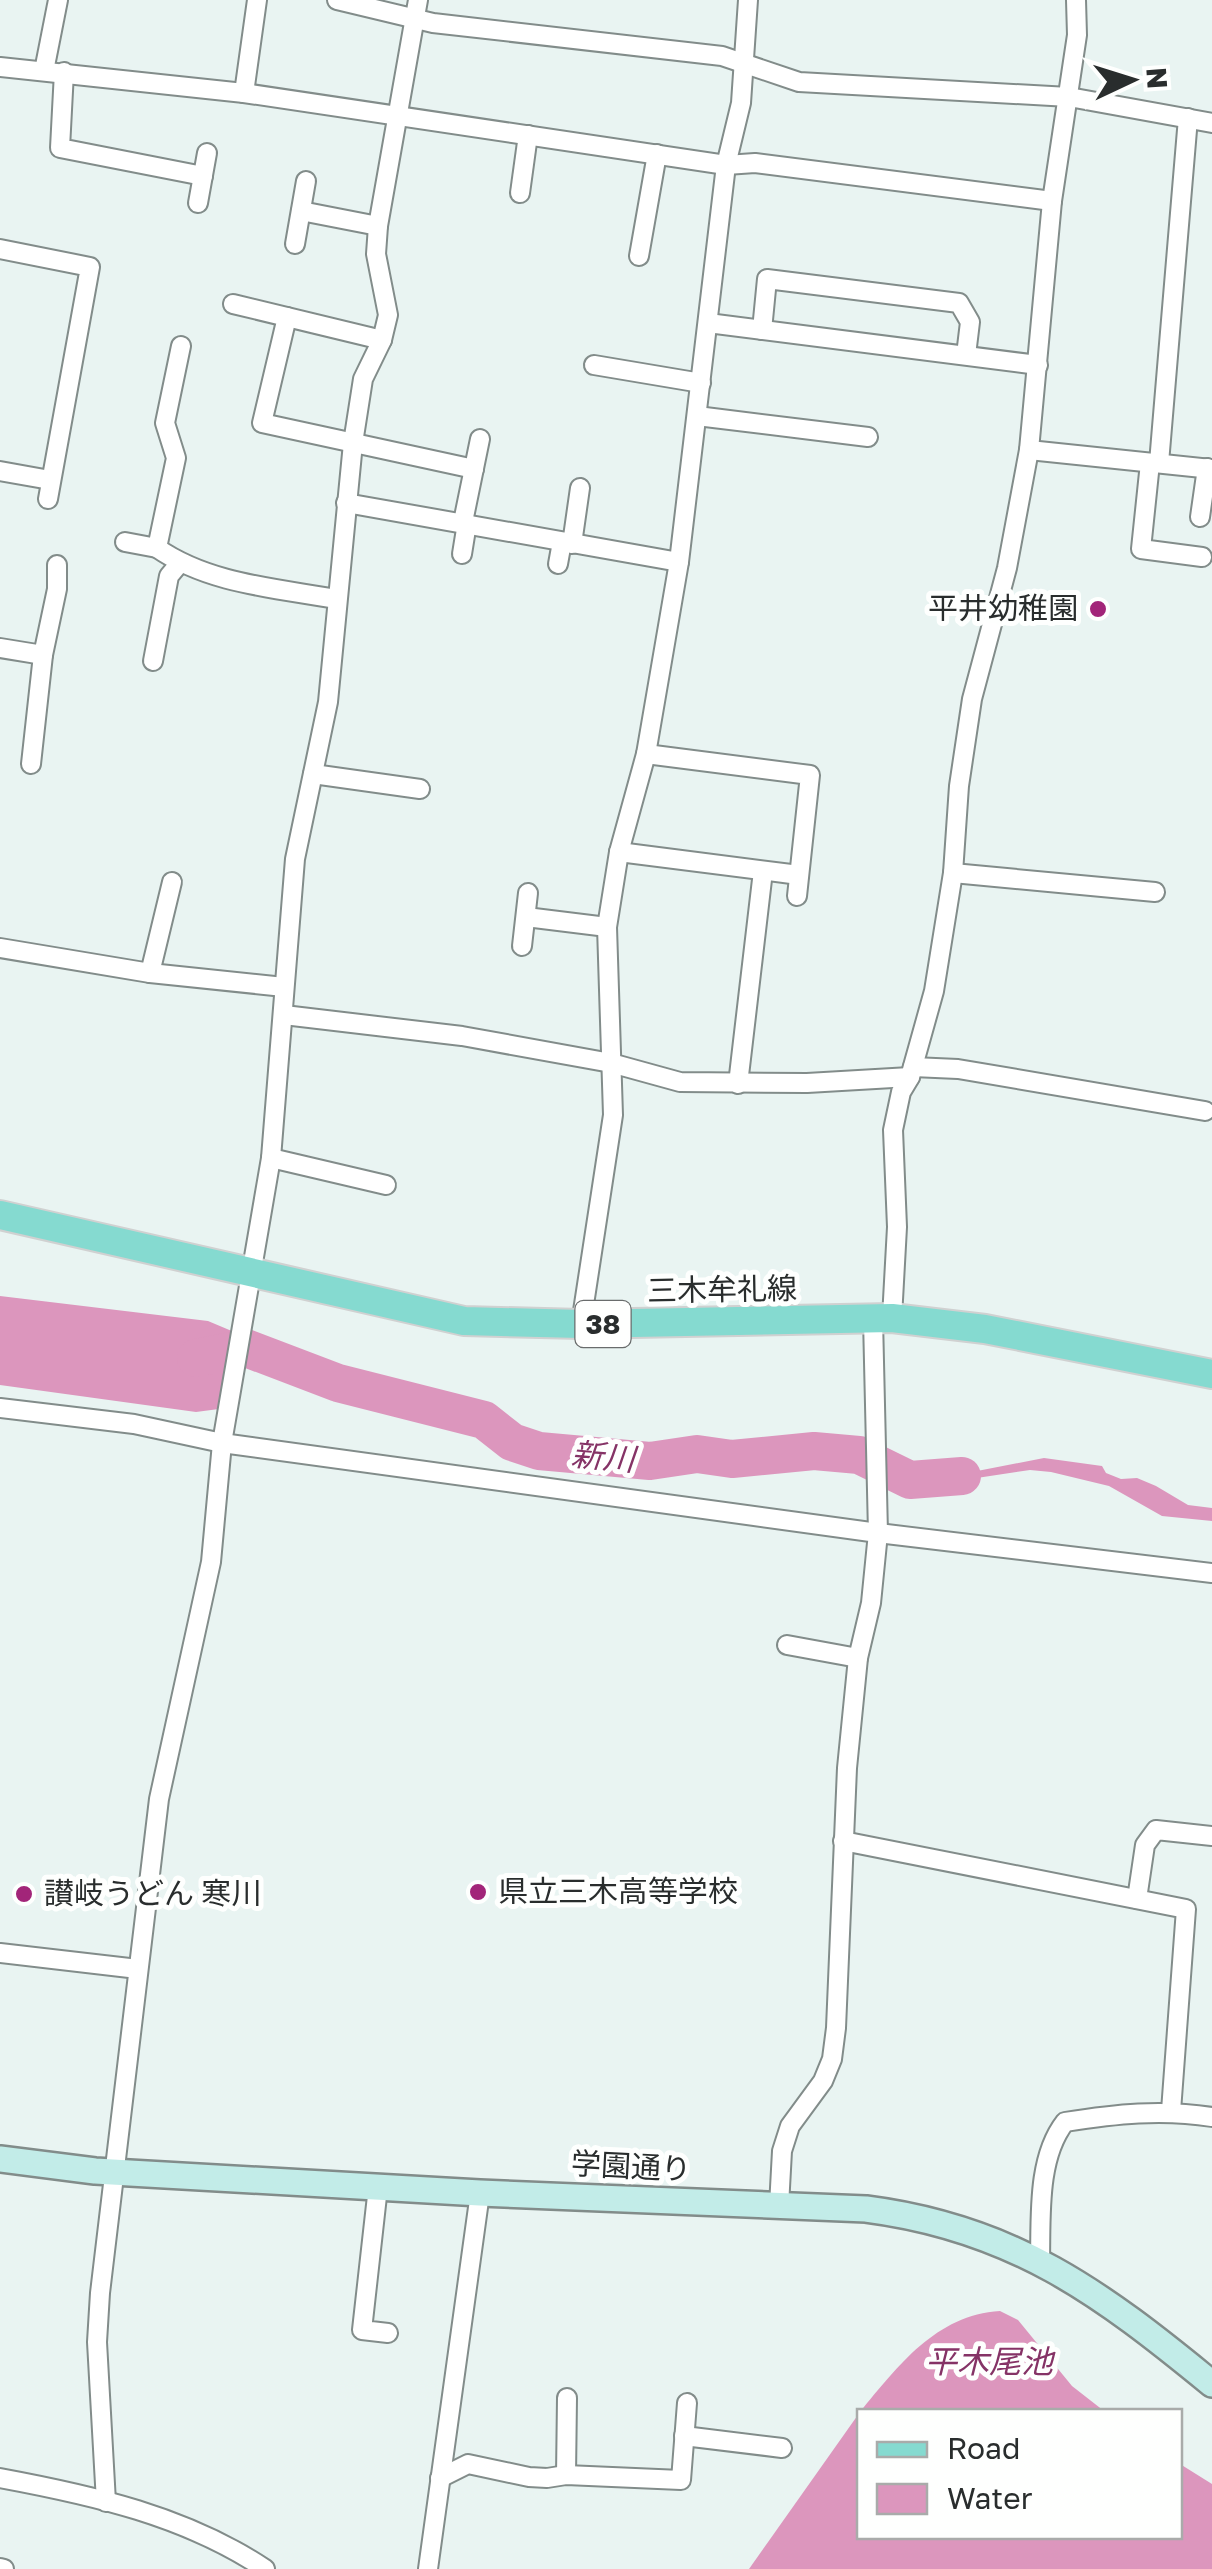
<svg xmlns="http://www.w3.org/2000/svg" width="1212" height="2569" font-family="'Golos Text','Noto Sans JP',sans-serif">
<style>
.water{fill:#dc96bd}
.lines{fill:none;stroke-linecap:round;stroke-linejoin:round}
.river{stroke:#dc96bd;stroke-width:38}
.street-casing{stroke:#828c8a;stroke-width:22}
.secondary-casing{stroke:#828c8a;stroke-width:30}
.primary-casing{stroke:#d0d1d1;stroke-width:32}
.street{stroke:#fff;stroke-width:18}
.secondary{stroke:#c2ece8;stroke-width:25}
.primary{stroke:#85dad0;stroke-width:28}
.poi-dot{fill:#a22579;stroke:#fefffe;stroke-width:4}
.labels{text-anchor:middle;stroke-width:10;stroke-linejoin:round;paint-order:stroke}
.shield{fill:#fefffe;stroke:#696c6c;stroke-width:2.5}
.shield-label{font-size:28px;font-weight:bold;fill:#292d2d}
.poi-label{font-size:30px;fill:#292d2d;stroke:#fefffe;text-anchor:start}
.street-label{font-size:30px;fill:#292d2d;stroke:#fefffe}
.water-label{font-size:32px;font-style:italic;fill:#853366;stroke:#fefffe}
</style>
<rect width="100%" height="100%" fill="#e9f4f2"/>
<!-- water -->
<g class="water">
<polygon points="0,1296 208,1321 246,1337 234,1407 196,1412 0,1385"/>
<polygon points="1044,1458 1102,1466 1106,1473 1121,1479 1137,1478 1156,1486 1188,1505 1212,1508 1212,1521 1162,1516 1109,1486 1051,1472 1030,1470 957,1481 916,1483 909,1479 972,1472"/>
<path d="M1000 2311 1018 2320 1072 2386 1104 2411 860 2412C898 2366 936 2315 1000 2311Z"/>
<polygon points="860,2412 860,2536 1180,2536 1180,2464 1212,2484 1212,2569 749,2569"/>
</g>
<g class="lines">
<!-- river -->
<polyline class="river" points="196,1358 246,1348 338,1383 484,1420 512,1442 539,1451 650,1461 697,1454 732,1459 814,1451 859,1455 910,1480 962,1476"/>
<!-- street casing -->
<g class="street-casing">
<g id="street">
<polyline points="337,0 433,23 722,56 799,82 1069,97 1212,123"/>
<polyline points="0,67 244,93 726,165 755,163 1052,201"/>
<polyline points="44,71 58,0"/>
<polyline points="64,72 60,148 203,176"/>
<polyline points="244,93 257,0"/>
<polyline points="520,193 528,135"/>
<polyline points="198,203 207,153"/>
<polyline points="301,211 378,226"/>
<polyline points="295,244 306,181"/>
<polyline points="0,249 90,267 48,499"/>
<polyline points="639,256 657,154"/>
<polyline points="233,304 382,340"/>
<polyline points="287,317 262,423 474,469"/>
<polyline points="708,323 1038,365"/>
<polyline points="762,330 767,279 959,303 970,322 966,355"/>
<path d="M181 346 165 423 176 458 157 548C209 584 275 588 336 599"/>
<polyline points="594,365 701,383"/>
<polyline points="697,416 868,437"/>
<polyline points="1029,450 1212,469"/>
<polyline points="1150,463 1141,549 1202,557"/>
<polyline points="1159,463 1188,118"/>
<polyline points="0,471 50,480"/>
<polyline points="346,503 679,562"/>
<polyline points="1200,517 1207,468"/>
<polyline points="463,522 480,439"/>
<polyline points="125,542 157,548"/>
<polyline points="572,544 580,488"/>
<polyline points="462,554 467,523"/>
<polyline points="558,564 562,542"/>
<polyline points="0,648 43,655"/>
<polyline points="153,661 169,576 179,564"/>
<polyline points="646,754 810,775 797,896"/>
<polyline points="31,764 43,655 57,589 57,565"/>
<polyline points="313,774 420,789"/>
<polyline points="619,852 799,875"/>
<polyline points="953,873 1155,892"/>
<polyline points="526,917 607,927"/>
<polyline points="522,946 528,893"/>
<polyline points="0,948 150,973 284,987"/>
<polyline points="150,973 172,882"/>
<polyline points="284,1015 462,1036 611,1063 680,1082 807,1083 910,1077"/>
<polyline points="913,1067 958,1069 1205,1111"/>
<polyline points="738,1084 763,871"/>
<polyline points="271,1158 386,1185"/>
<polyline points="892,1318 897,1227 893,1130 901,1092 910,1077 934,991 953,873 959,786 972,699 1007,568 1029,450 1052,201 1077,35 1076,0"/>
<polyline points="581,1324 613,1115 607,927 619,852 646,754 679,562 726,165 741,103 748,0"/>
<polyline points="0,1408 134,1424 222,1443 878,1533 1212,1573"/>
<polyline points="787,1645 858,1658"/>
<polyline points="843,1841 1186,1909 1171,2111"/>
<polyline points="1137,1899 1145,1845 1156,1830 1212,1836"/>
<polyline points="0,1953 138,1969"/>
<polyline points="378,2187 362,2330 388,2333"/>
<polyline points="779,2206 782,2151 790,2126 823,2081 832,2059 836,2028 847,1768 858,1658 871,1603 878,1533 873,1319"/>
<path d="M1040 2260C1041 2216 1037 2158 1065 2122 1116 2114 1161 2109 1212 2117"/>
<polyline points="684,2436 782,2448"/>
<polyline points="566,2475 567,2398"/>
<path d="M0 2478C92 2495 186 2516 265 2569"/>
<polyline points="440,2478 468,2464 529,2477 547,2478 566,2475 681,2480 687,2403"/>
<polyline points="106,2502 97,2342 100,2293 159,1799 211,1562 222,1443 271,1158 295,859 328,702 353,443 363,379 382,340 388,315 376,254 378,226 418,0"/>
<polyline points="0,2568 4,2569"/>
<polyline points="428,2569 480,2193"/>
</g>
</g>
<!-- secondary casing -->
<g class="secondary-casing">
<path id="secondary" d="M0 2159 95 2171 480 2193 866 2209C1014 2228 1101 2293 1212 2384"/>
</g>
<!-- primary casing -->
<g class="primary-casing">
<polyline id="primary" points="0,1215 464,1321 581,1324 892,1318 985,1329 1212,1374"/>
</g>
<!-- street -->
<use href="#street" class="street"/>
<!-- secondary -->
<use href="#secondary" class="secondary"/>
<!-- primary -->
<use href="#primary" class="primary"/>
</g>
<!-- markers -->
<g class="poi-dot">
<circle cx="1098" cy="609" r="10"/>
<circle cx="478" cy="1892" r="10"/>
<circle cx="24" cy="1894" r="10"/>
</g>
<g class="labels">
<!-- shield labels -->
<rect class="shield" x="575.5" y="1301" width="55" height="46" rx="8"/>
<g class="shield-label">
<text x="603" y="1334">38</text>
</g>
<!-- poi labels -->
<g class="poi-label">
<text x="1078" y="619" text-anchor="end">平井幼稚園</text>
<text x="498" y="1902">県立三木高等学校</text>
<text x="44" y="1904">讃岐うどん 寒川</text>
</g>
<!-- street labels -->
<g class="street-label">
<text transform="translate(722 1290) rotate(-1)" y="10">三木牟礼線</text>
<text transform="translate(631 2167) rotate(3)" y="10">学園通り</text>
</g>
<!-- water labels -->
<g class="water-label">
<text transform="translate(603 1457) rotate(5)" y="11">新川</text>
<text x="989" y="2373">平木尾池</text>
</g>
</g>
<!-- legend -->
<rect x="857" y="2409" width="325" height="130" fill="#fefffe" stroke="#a9abaa" stroke-width="2.5"/>
<rect x="877" y="2442" width="50" height="15" fill="#85dad0" stroke="#a9abaa" stroke-width="2.5"/>
<text x="947" y="2459" font-size="30" fill="#292d2d">Road</text>
<rect x="877" y="2484" width="50" height="30" fill="#dc96bd" stroke="#a9abaa" stroke-width="2.5"/>
<text x="947" y="2509" font-size="30" fill="#292d2d">Water</text>
<!-- north arrow -->
<g transform="translate(1132 80) rotate(86)" stroke="#fefffe" stroke-width="8" paint-order="stroke">
<path d="M0-8L18 38L0 25L-18 38Z" fill="#292d2d"/>
<text y="-15" font-size="28" font-weight="bold" text-anchor="middle" fill="#292d2d">N</text>
</g>
</svg>
